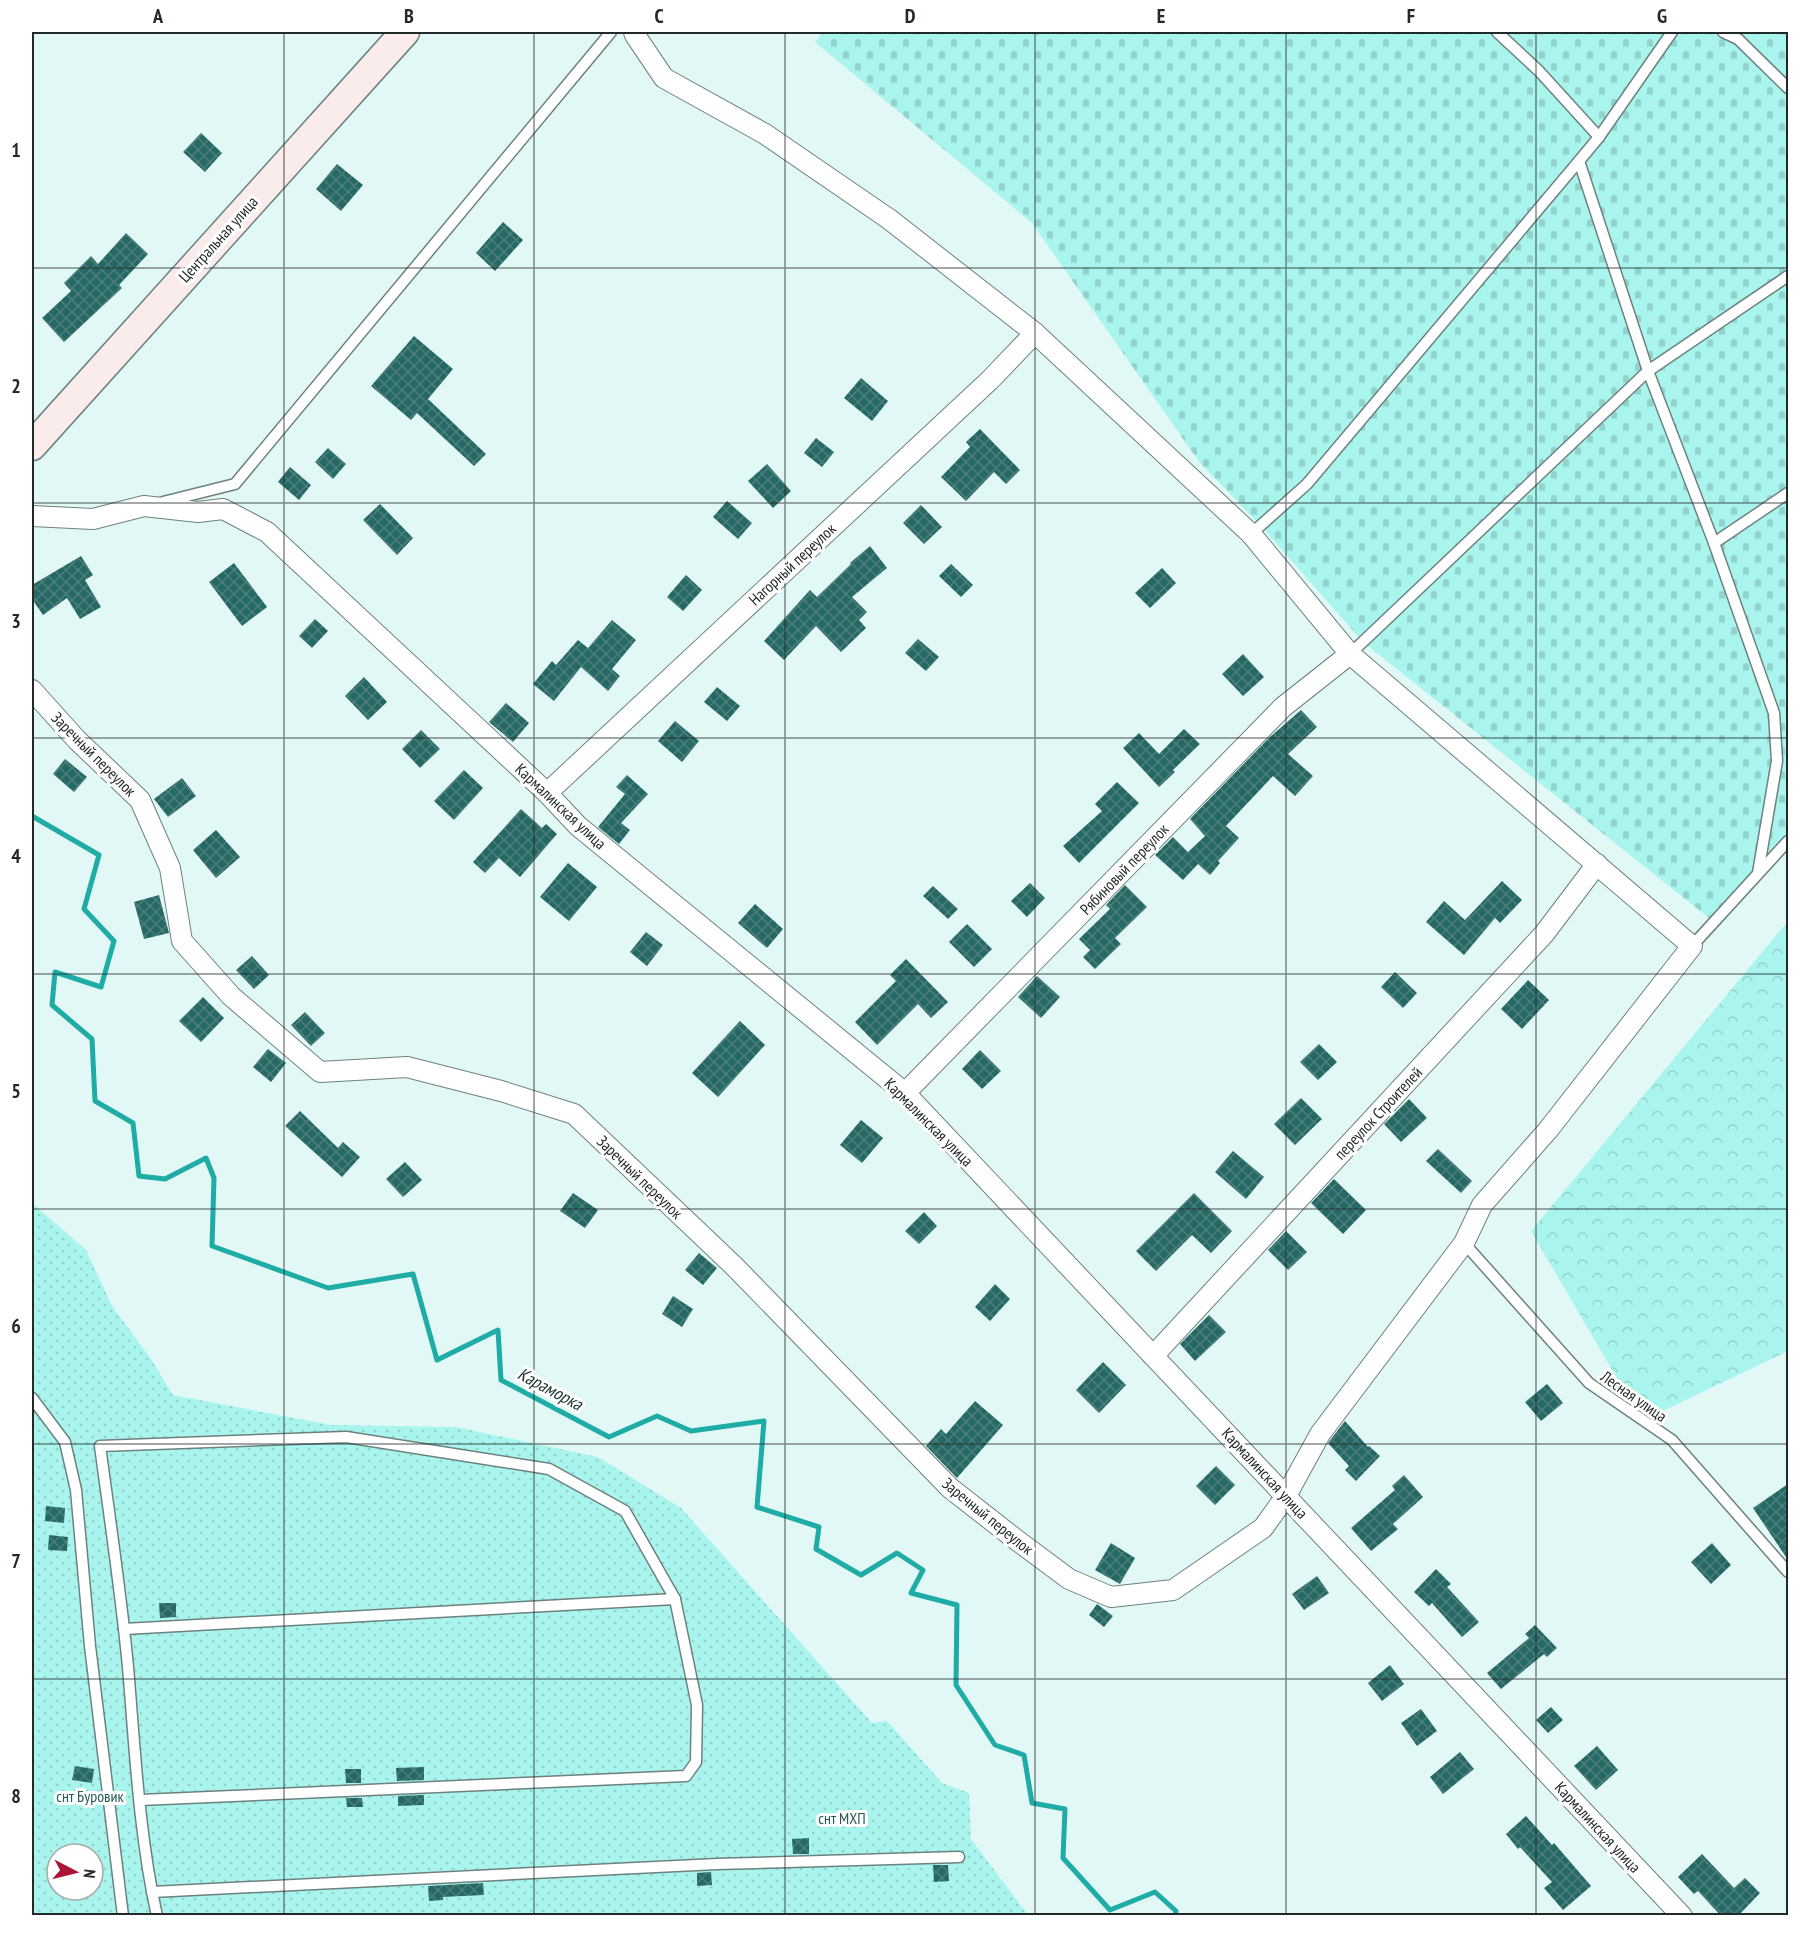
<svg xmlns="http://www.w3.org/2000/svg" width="1820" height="1947" font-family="'PT Sans Narrow',sans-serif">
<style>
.forest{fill:url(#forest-crowns)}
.cemetery{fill:url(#cemetery-stones)}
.park{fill:url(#park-dots);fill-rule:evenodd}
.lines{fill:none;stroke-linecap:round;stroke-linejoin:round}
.stream{stroke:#1faca4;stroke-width:5}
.building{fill:url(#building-cross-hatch)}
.lane-casing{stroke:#6d827f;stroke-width:13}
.street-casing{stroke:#6d827f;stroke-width:22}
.secondary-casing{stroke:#6d827f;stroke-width:31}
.lane{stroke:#fff;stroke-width:10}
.street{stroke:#fff;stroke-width:20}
.secondary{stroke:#fbecec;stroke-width:28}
.grid{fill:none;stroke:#222a29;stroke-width:1.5;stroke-opacity:0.55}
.labels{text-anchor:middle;stroke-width:6;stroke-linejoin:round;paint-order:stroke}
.street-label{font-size:16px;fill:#222a29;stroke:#fff}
.park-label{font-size:16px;fill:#275b57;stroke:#fff}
.water-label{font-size:18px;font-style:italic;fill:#1e3432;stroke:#fff}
.neatline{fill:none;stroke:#222a29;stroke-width:2}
.grid-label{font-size:20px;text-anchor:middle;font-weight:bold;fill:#222a29}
</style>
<defs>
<pattern id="forest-crowns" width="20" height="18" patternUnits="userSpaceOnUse" patternTransform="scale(1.5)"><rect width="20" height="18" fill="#a9f5ee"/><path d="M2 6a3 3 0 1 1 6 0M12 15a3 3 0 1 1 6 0" fill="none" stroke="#91d2cc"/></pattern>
<pattern id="cemetery-stones" width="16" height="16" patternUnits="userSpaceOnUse" patternTransform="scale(1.5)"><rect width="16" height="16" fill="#a9f5ee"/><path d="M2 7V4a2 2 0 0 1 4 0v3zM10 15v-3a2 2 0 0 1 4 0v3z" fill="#91d2cc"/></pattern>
<pattern id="park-dots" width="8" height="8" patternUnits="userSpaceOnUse" patternTransform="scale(1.5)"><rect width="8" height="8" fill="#a9f5ee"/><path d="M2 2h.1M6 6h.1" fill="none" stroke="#91d2cc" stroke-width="1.8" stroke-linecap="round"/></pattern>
<pattern id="building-cross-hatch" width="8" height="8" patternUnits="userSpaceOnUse" patternTransform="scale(1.5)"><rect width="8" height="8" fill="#266864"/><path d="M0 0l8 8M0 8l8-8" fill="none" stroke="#4c7e7b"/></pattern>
</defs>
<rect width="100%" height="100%" fill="#e2f8f6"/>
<!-- forest -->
<polygon class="forest" points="1788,921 1788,1351 1642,1421 1531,1231"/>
<!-- cemetery -->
<polygon class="cemetery" points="823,32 1788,32 1788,840 1714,922 1363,642 1261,526 1200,463 1032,223 815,42"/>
<!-- park -->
<path class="park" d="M32 1203 86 1250 112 1306 151 1359 173 1395 331 1425 456 1427 598 1457 681 1508 872 1723 887 1721 942 1783 969 1793 971 1839 1028 1915H32ZM57 1854H93V1890H57Z"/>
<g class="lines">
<!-- stream -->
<polyline class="stream" points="32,816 99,855 84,909 114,941 101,987 55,972 52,1005 92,1039 95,1101 133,1123 139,1176 165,1179 206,1158 214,1178 212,1246 328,1288 413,1274 437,1360 498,1330 501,1380 609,1437 657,1416 691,1431 764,1421 757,1507 819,1527 816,1549 861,1575 897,1553 923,1570 911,1593 957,1605 956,1685 995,1745 1024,1755 1032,1803 1065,1809 1063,1858 1110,1910 1155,1892 1176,1911 1175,1916"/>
</g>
<!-- building -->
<g class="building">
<polygon points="201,133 222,153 205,172 183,152"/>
<polygon points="337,164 363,185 341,211 316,189"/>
<polygon points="503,222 523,240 495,271 476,253"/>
<polygon points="126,233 148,254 119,285 122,288 64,342 42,318 71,291 64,283 91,256 98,264"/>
<polygon points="414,336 453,369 428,399 486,454 474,466 417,413 411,420 371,386"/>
<polygon points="861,378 888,401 872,421 844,398"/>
<polygon points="980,429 1020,470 1006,484 994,472 966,501 941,477 970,447 966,442"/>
<polygon points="816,438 834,452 822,467 804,453"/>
<polygon points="328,448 346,464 333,479 315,462"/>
<polygon points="767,464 791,491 773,508 748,481"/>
<polygon points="290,467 311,485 299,500 278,482"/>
<polygon points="727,501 752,523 738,539 713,517"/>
<polygon points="380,504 413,538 397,555 363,520"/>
<polygon points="921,505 942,527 924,544 903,523"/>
<polygon points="870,546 887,568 852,597 867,612 859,620 866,628 841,652 816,626 784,660 764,641 810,590 817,597 851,564 850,563"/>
<polygon points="81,556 93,575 85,580 101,607 80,619 67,598 43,615 32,599 32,585"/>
<polygon points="234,563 267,607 242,626 209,582"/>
<polygon points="951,564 973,585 961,597 939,576"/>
<polygon points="1162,568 1176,583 1150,608 1135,593"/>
<polygon points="686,575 702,590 683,611 667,597"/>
<polygon points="315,619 328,631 312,648 299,636"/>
<polygon points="612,620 636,640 612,669 620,676 608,691 581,667 554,701 533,684 552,661 556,665 578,640 588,648"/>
<polygon points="918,639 939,657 926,671 905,653"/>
<polygon points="1243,654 1264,677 1243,696 1222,674"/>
<polygon points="364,677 387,702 368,720 345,696"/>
<polygon points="717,687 740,706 727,721 704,702"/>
<polygon points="506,703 529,723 513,742 489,722"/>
<polygon points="1301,710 1317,727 1288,754 1313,776 1295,796 1273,776 1226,826 1239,838 1218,861 1220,863 1210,875 1198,864 1183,880 1155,855 1173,837 1188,852 1205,836 1190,819 1270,737"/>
<polygon points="675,721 699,741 682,762 658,741"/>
<polygon points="1184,729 1200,744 1173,770 1175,772 1159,787 1123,748 1139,733 1159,754"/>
<polygon points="421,730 440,749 420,768 402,749"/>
<polygon points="65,759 87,777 74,792 53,774"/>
<polygon points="464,770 483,788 454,820 434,801"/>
<polygon points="627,775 648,794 621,823 630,830 619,844 598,827 625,794 616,787"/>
<polygon points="182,778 196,796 168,817 154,799"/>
<polygon points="1117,782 1139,803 1079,863 1063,846 1102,811 1095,804"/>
<polygon points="521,809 542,828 546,824 557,834 520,877 499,858 485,873 473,862"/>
<polygon points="216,830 240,857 216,878 193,850"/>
<polygon points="568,863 597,887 569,921 540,897"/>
<polygon points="1502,881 1522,900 1500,923 1495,918 1464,955 1426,922 1444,901 1465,920"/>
<polygon points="1030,883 1045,898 1027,917 1011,901"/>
<polygon points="1125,885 1147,907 1115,938 1121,944 1095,969 1083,957 1090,950 1079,939 1110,909 1106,905"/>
<polygon points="933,886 958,909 948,919 923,896"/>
<polygon points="159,895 169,933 144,939 134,902"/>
<polygon points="755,904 783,929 767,948 738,923"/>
<polygon points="967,924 992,949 974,967 949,942"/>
<polygon points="646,932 663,945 647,966 630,952"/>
<polygon points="252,956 269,975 254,989 236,970"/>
<polygon points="906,959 948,1002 931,1018 918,1004 877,1045 855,1022 896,981 890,975"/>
<polygon points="1395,972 1417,993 1403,1008 1381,987"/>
<polygon points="1037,976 1060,997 1041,1018 1018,997"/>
<polygon points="1528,980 1549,1000 1522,1029 1501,1009"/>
<polygon points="203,997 224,1018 201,1042 179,1021"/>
<polygon points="305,1012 325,1033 311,1046 291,1025"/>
<polygon points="740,1021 765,1045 718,1097 692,1073"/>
<polygon points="1319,1044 1337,1062 1318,1080 1300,1062"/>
<polygon points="268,1049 286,1063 271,1082 253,1067"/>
<polygon points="980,1050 1001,1071 982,1089 962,1069"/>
<polygon points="1301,1098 1322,1119 1295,1145 1274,1124"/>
<polygon points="1409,1099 1427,1118 1401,1142 1384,1124"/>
<polygon points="300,1111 338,1148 343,1142 360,1157 342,1177 285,1126"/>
<polygon points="861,1120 883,1138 862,1163 840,1145"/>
<polygon points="1438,1149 1472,1181 1461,1193 1426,1161"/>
<polygon points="1233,1151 1264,1177 1246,1199 1215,1172"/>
<polygon points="405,1162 422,1180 403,1197 386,1179"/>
<polygon points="1334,1179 1366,1210 1343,1234 1311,1203"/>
<polygon points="573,1193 598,1210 585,1228 560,1211"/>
<polygon points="1194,1193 1232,1231 1211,1253 1192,1235 1156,1271 1136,1251"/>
<polygon points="924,1212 937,1226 919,1244 905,1231"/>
<polygon points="1286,1231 1307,1252 1288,1270 1268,1250"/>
<polygon points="699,1253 717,1268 703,1285 685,1270"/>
<polygon points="995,1284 1010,1299 990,1321 975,1307"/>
<polygon points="673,1296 693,1309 682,1327 662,1314"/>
<polygon points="1209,1315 1226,1332 1195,1361 1180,1344"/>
<polygon points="1103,1362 1126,1385 1099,1413 1076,1390"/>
<polygon points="1547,1384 1563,1403 1541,1421 1525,1402"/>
<polygon points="975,1401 1003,1425 957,1478 926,1446 941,1429 946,1434"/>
<polygon points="1345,1421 1368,1447 1369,1446 1380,1456 1356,1481 1345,1470 1349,1466 1328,1443"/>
<polygon points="1216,1466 1235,1485 1215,1505 1196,1486"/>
<polygon points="1404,1475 1423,1497 1393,1524 1398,1529 1371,1551 1351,1528 1395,1490 1392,1486"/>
<polygon points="1788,1484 1788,1560 1753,1508"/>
<polygon points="46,1506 65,1508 64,1523 45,1521"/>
<polygon points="49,1535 68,1537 67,1551 48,1550"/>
<polygon points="1111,1543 1135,1558 1120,1584 1095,1570"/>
<polygon points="1712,1543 1731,1565 1711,1584 1691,1562"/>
<polygon points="1436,1569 1451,1584 1447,1587 1479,1622 1462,1637 1432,1603 1429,1606 1414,1592"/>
<polygon points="1317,1576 1329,1593 1304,1610 1292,1594"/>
<polygon points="159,1603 176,1603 176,1617 160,1618"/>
<polygon points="1097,1604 1113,1616 1104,1627 1089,1615"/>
<polygon points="1535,1625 1557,1648 1547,1657 1544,1654 1501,1689 1487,1673 1529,1638 1525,1634"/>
<polygon points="1390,1665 1404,1684 1382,1701 1368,1683"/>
<polygon points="1551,1707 1563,1720 1548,1733 1536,1720"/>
<polygon points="1421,1709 1437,1731 1417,1746 1401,1723"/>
<polygon points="1597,1746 1618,1770 1596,1790 1574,1766"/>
<polygon points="1460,1752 1474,1769 1443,1794 1430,1777"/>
<polygon points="75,1766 94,1769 92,1783 72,1780"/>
<polygon points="424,1767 424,1780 397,1781 396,1768"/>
<polygon points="345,1769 361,1769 361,1783 346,1783"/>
<polygon points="424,1795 424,1805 398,1806 398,1796"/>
<polygon points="346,1798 362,1798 363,1807 347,1807"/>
<polygon points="1526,1816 1552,1845 1554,1843 1591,1886 1563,1910 1544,1888 1552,1882 1520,1847 1518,1849 1506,1834"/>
<polygon points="809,1838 809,1854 793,1854 792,1839"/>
<polygon points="1702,1854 1734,1888 1745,1878 1760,1893 1738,1916 1721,1916 1698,1891 1694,1894 1678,1877"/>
<polygon points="933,1865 948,1865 949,1881 934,1882"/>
<polygon points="711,1872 712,1885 697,1886 697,1873"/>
<polygon points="483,1883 484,1895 443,1897 443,1900 429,1901 428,1886"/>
</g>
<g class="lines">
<!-- lane casing -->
<g class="lane-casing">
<g id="lane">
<polyline points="1497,32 1539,71 1599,137"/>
<polyline points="1723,32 1738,39 1788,88"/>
<polyline points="1579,161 1648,371 1714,543 1774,713 1777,761 1758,873"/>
<polyline points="163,502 235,484 611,32"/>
<polyline points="1251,534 1307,484 1579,161 1599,137 1672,32"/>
<polyline points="1714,543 1788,493"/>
<polyline points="1350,654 1648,371 1788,276"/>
<polyline points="1692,946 1788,841"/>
<polyline points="1464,1243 1589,1383 1672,1440 1788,1572"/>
<polyline points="32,1398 65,1442 76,1490 90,1646 123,1916"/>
<polyline points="124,1629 675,1599 697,1705 696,1762 686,1776 140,1800"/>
<polyline points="152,1892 717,1864 959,1857"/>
<path d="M157 1916C139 1835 135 1750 128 1667 121 1593 110 1520 100 1446L346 1437 549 1469 625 1511 675 1599"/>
</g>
</g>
<!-- street casing -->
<g class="street-casing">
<g id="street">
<polyline points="32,516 93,519 144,506 198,512 223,509 267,532 547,793 578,826 905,1093 1682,1916"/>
<polyline points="32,690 77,740 140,800 170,868 182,941 231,996 320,1072 407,1067 501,1091 574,1114 734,1266 950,1488 1014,1538 1069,1579 1111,1597 1173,1590 1263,1528 1286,1496 1320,1434 1464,1243 1482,1205 1548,1130 1692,946 1350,654 1251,534 1035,333 889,219 765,134 664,78 635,35 634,32"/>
<polyline points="547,793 990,380 1035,333"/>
<polyline points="905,1093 1283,707 1350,654"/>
<polyline points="1153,1356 1544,934 1597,864"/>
</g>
</g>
<!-- secondary casing -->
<g class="secondary-casing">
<polyline id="secondary" points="32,446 405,32"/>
</g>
<!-- lane -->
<use href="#lane" class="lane"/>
<!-- street -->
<use href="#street" class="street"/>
<!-- secondary -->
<use href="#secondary" class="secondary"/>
</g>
<!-- grid -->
<path class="grid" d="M284 32V1916M534 32V1916M785 32V1916M1035 32V1916M1286 32V1916M1536 32V1916M32 268H1788M32 503H1788M32 738H1788M32 974H1788M32 1209H1788M32 1444H1788M32 1679H1788"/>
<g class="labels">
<!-- street labels -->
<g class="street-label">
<text transform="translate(218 239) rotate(-48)" y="6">Центральная улица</text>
<text transform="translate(792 564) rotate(-43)" y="6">Нагорный переулок</text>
<text transform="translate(94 754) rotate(45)" y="6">Заречный переулок</text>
<text transform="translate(561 806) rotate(43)" y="6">Кармалинская улица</text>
<text transform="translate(1124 869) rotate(-46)" y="6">Рябиновый переулок</text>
<text transform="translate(1378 1113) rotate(-47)" y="6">переулок Строителей</text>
<text transform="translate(929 1122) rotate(45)" y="6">Кармалинская улица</text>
<text transform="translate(640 1177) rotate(44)" y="6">Заречный переулок</text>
<text transform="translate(1634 1396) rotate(35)" y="6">Лесная улица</text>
<text transform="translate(1265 1473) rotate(47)" y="6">Кармалинская улица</text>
<text transform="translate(988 1516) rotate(39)" y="6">Заречный переулок</text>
<text transform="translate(1598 1827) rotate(47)" y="6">Кармалинская улица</text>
</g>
<!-- park labels -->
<g class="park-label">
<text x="90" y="1802">снт Буровик</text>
<text x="842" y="1824">снт МХП</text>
</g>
<!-- water labels -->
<g class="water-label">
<text transform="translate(550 1389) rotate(28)" y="6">Караморка</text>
</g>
</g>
<!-- border -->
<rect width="1820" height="1947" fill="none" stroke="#ffffff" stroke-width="66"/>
<!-- north arrow -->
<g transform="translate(75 1872) rotate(97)"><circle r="28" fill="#ffffff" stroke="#a7aaa9" stroke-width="1.5"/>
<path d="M0-4.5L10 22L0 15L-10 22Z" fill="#ab1636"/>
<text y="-9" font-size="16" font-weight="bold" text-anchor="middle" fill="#222a29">N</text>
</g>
<rect x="33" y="33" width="1754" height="1881" class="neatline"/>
<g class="grid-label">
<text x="158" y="23">A</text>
<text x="409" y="23">B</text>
<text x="659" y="23">C</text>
<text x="910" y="23">D</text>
<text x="1161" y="23">E</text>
<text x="1411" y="23">F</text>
<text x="1662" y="23">G</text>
<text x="16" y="157">1</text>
<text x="16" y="393">2</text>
<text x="16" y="628">3</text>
<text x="16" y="863">4</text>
<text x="16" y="1098">5</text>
<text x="16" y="1333">6</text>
<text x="16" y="1568">7</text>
<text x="16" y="1803">8</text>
</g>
</svg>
